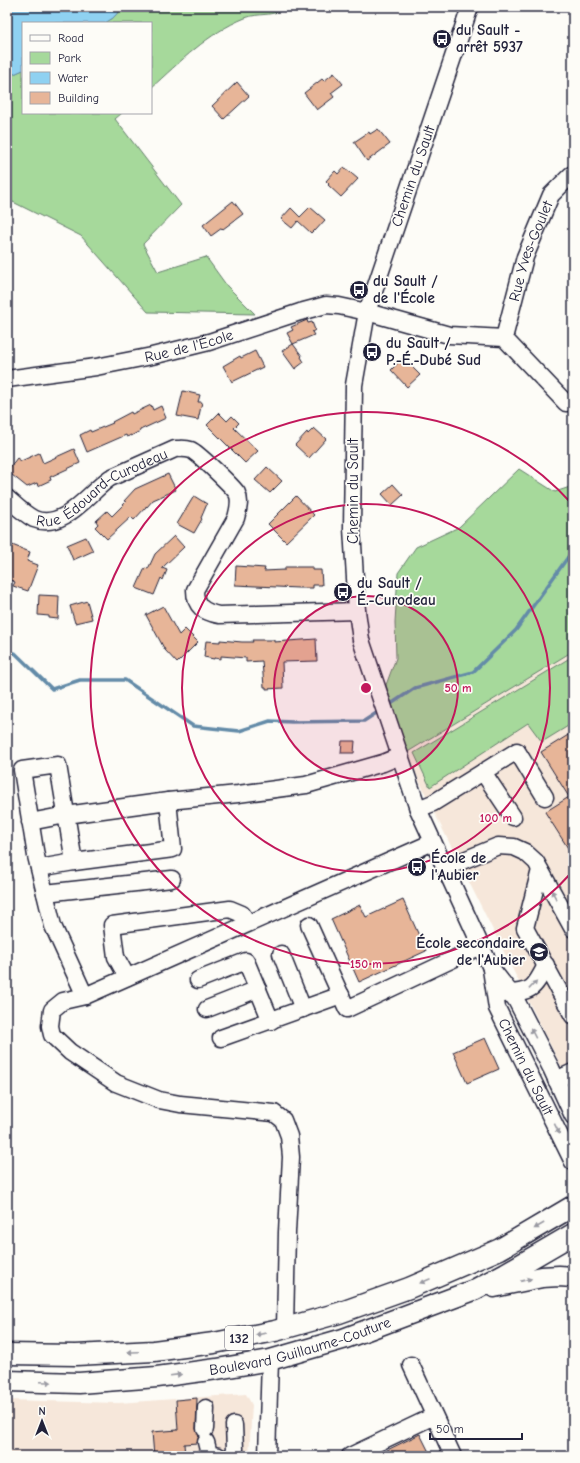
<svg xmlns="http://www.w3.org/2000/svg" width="580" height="1463" font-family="'Comic Neue',sans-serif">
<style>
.built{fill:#f6e7da}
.green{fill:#a6d99b;stroke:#647e6b}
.water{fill:#8fd1f1;stroke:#638ba8}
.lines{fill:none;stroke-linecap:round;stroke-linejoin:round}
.stream{stroke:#638ba8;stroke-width:3.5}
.building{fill:#e7b598;stroke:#22223b}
.minor-casing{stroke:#22223b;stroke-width:19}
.major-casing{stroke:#22223b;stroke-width:23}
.minor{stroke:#fdfcf7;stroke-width:16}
.major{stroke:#fdfcf7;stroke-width:20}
.oneway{fill:#9a9aa2}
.ring{fill:none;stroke:#c2185b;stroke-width:2}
.labels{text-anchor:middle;stroke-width:3.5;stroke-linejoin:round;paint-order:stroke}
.shield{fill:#fdfcf7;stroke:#646373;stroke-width:1}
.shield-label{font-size:14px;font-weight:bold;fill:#22223b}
.poi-label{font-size:15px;font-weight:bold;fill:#22223b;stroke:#fdfcf7;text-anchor:start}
.street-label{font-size:15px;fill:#22223b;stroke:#fdfcf7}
.centre{fill:#c2185b;stroke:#fdfcf7;stroke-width:2}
.ring-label{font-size:12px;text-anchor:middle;font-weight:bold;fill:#c2185b;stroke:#fdfcf7;stroke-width:3.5;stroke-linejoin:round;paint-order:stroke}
</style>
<rect width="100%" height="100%" fill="#fdfcf7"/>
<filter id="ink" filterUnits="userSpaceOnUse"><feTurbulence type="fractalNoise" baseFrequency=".025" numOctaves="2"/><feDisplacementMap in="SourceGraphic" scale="8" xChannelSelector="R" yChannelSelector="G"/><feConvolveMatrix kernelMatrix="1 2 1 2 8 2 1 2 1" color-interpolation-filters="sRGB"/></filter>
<g filter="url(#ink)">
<!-- built -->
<g class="built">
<polygon points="573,651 573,1090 435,814 406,753"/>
<polygon points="246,1394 252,1405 249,1456 7,1456 7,1400 118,1403"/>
</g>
<!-- green -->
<g class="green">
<path d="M123 7H286C272 18 260 12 245 18 208 33 180 62 151 88V23H105L113 18Z"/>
<polygon points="23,70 23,113 122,113 115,119 181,205 143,244 158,272 206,257 227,286 255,314 148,312 81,236 13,202 7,206 7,77"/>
<polygon points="519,469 555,492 573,486 573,651 406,753 386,685 396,658 395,622 398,573 416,547 459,527"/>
<polygon points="573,656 573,723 542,742 528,723 430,787 414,753"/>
</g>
<!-- water -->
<polygon class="water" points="7,7 123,7 113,18 105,23 23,23 23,70 7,77"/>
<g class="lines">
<!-- stream -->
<g class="stream">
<polyline points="7,653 15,653 52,689 80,680 125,680 193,726 239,731 270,721 292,722 364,721 381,710"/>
<polyline points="388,706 415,688 473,672 516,630 573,550"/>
</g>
</g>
<!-- building -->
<g class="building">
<polygon points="334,73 343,84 331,93 334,97 317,110 304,93 322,79 324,81"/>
<polygon points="237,82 249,96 224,119 212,106"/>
<polygon points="378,129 390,144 367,161 354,142 369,132 370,134"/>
<polygon points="344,167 358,179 341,197 328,185 329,184 326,181 335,171 338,174"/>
<polygon points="233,201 243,214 223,229 222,228 211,236 203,225"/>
<polygon points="310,207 325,220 315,231 314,230 311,233 298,221 292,228 281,219 291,208 300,217"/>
<polygon points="307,320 308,323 312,322 315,330 312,332 314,335 293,344 302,356 301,357 304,362 295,369 282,351 293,344 287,333 293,330 291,327"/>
<polygon points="255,351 263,367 232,382 223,366 240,356 241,358"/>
<polygon points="403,358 420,375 407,387 391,370"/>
<polygon points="183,391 200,395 198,402 202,402 198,420 177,416"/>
<polygon points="151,405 153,410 161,406 166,418 140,430 140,431 131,436 131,435 127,437 126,435 87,452 80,435 90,430 91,432 113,423 112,422 131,412 132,414"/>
<polygon points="219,413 227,421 232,416 239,423 234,428 258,451 245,463 207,425"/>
<polygon points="314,428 326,439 309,458 295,445 307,432 308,434"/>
<polygon points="74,449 80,463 50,477 51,480 38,486 37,483 27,487 7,471 17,458 21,461 39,453 43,463"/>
<polygon points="267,467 282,481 270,493 255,480"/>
<polygon points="168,474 176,490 153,500 147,507 146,506 146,507 134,520 131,517 107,539 95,527 98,524 96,521 107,511 112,516 126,502 124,501 135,489"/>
<polygon points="393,484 403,495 392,505 382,494"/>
<polygon points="194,496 207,504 201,518 202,519 194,533 177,524"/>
<polygon points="296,496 314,515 286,542 268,524"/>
<polygon points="174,536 184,547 162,568 167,570 163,580 161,578 154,595 136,588 145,568 148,569 155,554"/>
<polygon points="86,537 93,551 73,560 67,545"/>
<polygon points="7,543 30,552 27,561 38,565 28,591 13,586 15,582 7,579"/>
<polygon points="236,566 265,568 264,571 285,570 285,567 312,567 312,570 321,570 322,585 313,585 313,588 298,588 235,585"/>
<polygon points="39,595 59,596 58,619 49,618 49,616 38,615"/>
<polygon points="87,601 92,619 75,623 70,606"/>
<polygon points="163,606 179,635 185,629 198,642 177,663 165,650 146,615"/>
<polygon points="316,639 317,661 282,662 283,688 266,689 266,687 264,687 262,661 246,662 246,658 221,656 221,659 214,658 214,659 204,657 206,641 220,642 220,640 242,642 253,642 252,640 274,640 274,642"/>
<polygon points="573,732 573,856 545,812 569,797 541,752"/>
<polygon points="342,741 355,741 354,753 341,753"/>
<polygon points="403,900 426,951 359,982 331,919 360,905 366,917"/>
<polygon points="485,1038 499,1069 467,1083 453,1052"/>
<polygon points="197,1398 196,1429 199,1436 197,1443 184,1444 185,1456 154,1456 152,1432 178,1430 176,1400"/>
<polygon points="420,1434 431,1456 375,1456"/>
</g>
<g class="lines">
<!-- minor casing -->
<g class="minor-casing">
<g id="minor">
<polyline points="470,7 367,312 354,385 352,528 357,611 361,640 418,809 491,968 516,1000 551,1068 573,1116"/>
<path id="s1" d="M504 338 525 257 551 195 571 175 573 174"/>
<path id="s2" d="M7 379 96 367 152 356 209 342 300 312 326 305 339 306 367 312 449 335 504 338 566 403 573 401"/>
<path id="s3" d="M7 498C15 505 24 514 34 519 64 531 88 493 110 478L175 449C181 449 185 448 191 450 198 453 232 486 237 493 241 501 238 510 236 518L195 590C195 607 204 612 219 615L357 611"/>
<polyline points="483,772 517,751 545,797"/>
<polyline points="168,801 238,794 306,785 383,763 400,756"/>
<polyline points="418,809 433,803 483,772 513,817"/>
<polyline points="30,822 66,815 168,801 173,849 74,862 58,765 22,770 36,856 53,926 85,996 433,842"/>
<polyline points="39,868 74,862"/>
<polyline points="445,868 498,846 514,847 525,852 536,862 573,929"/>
<polyline points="540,870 525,928 573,1016"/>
<polyline points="45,893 172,879"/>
<polyline points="309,925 347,1009 481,946"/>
<polyline points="281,954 303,1009"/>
<path id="s4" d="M491 969 497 1008 573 1162"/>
<polyline points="127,977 116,957 112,925 230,909 242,914 248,923"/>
<polyline points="198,980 246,961 271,1021"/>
<path d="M503 994C532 991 533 991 546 965"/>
<polyline points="85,996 63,1001 52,1010 50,1026 52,1035 70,1052 116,1083 159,1100 180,1104 274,1113 283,1120 289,1136 291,1157 287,1232 285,1328"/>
<polyline points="207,1009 258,989"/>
<polyline points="221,1038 341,995"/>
<polyline points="556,1080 573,1072"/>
<polyline points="411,1365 453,1456"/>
<polyline points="205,1429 206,1408"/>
<polyline points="206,1442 209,1454 219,1456"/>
<polyline points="231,1456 233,1455 235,1449 234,1425"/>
<polyline points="267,1456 270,1360"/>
<polyline points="350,1456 434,1416"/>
</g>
</g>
<!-- major casing -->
<g class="major-casing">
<g id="major">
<polyline points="494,1287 542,1277 559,1276 573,1277"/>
<polyline points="7,1354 76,1355 154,1351 214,1343 275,1331 339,1313 409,1288 500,1249 573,1206"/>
<path id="s5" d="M7 1381 79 1383 157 1377 217 1369 270 1360 343 1339 474 1290 506 1273 573 1234"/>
</g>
</g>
<!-- minor -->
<use href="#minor" class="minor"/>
<!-- major -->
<use href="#major" class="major"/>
</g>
<!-- one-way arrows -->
<defs><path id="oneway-solid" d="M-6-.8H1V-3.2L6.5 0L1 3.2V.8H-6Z"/></defs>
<g class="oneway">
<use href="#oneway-solid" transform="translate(554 895) rotate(-119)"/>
<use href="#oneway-solid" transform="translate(533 985) rotate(-47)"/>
<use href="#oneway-solid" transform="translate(533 1033) rotate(-117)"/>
<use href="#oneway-solid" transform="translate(557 1129) rotate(64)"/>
<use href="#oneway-solid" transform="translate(539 1226) rotate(150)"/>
<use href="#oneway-solid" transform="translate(526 1280) rotate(-13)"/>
<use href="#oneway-solid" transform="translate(425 1281) rotate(157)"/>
<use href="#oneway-solid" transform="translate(261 1334) rotate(169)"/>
<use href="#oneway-solid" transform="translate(133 1352) rotate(177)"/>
<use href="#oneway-solid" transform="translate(176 1375) rotate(-7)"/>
<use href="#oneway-solid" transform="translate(46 1382) rotate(2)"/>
</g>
</g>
<!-- distance rings -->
<circle cx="366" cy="688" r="92" fill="#c2185b" fill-opacity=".12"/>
<g class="ring">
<circle cx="366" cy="688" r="92"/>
<circle cx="366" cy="688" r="184"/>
<path d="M573 871A276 276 0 1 1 573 505"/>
</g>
<!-- icons -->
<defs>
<g id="bus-disc" transform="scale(1)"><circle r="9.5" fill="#22223b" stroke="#fdfcf7"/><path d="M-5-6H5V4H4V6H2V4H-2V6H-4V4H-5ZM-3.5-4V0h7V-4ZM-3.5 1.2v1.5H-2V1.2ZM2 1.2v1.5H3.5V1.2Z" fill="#fff"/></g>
<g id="school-disc" transform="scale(1)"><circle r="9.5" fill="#22223b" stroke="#fdfcf7"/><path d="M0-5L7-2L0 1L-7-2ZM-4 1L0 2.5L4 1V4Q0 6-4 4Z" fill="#fff"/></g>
</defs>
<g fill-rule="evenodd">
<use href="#bus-disc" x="442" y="39"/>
<use href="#bus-disc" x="359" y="290"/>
<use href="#bus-disc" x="372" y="352"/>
<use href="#bus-disc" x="343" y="592"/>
<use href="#bus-disc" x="417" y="867"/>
<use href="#school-disc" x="539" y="952"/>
</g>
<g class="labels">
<!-- shield labels -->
<rect class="shield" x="225" y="1326" width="28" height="24" rx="3"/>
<g class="shield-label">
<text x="239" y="1343">132</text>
</g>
<!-- poi labels -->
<g class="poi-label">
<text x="456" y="35">du Sault -<tspan x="456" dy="17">arrêt 5937</tspan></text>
<text x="373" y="286">du Sault /<tspan x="373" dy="17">de l'École</tspan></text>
<text x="386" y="348">du Sault /<tspan x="386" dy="17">P.-É.-Dubé Sud</tspan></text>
<text x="357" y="588">du Sault /<tspan x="357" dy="17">É.-Curodeau</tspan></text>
<text x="431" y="863">École de<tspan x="431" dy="17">l'Aubier</tspan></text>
<text x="525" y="948" text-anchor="end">École secondaire<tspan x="525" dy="17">de l'Aubier</tspan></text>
</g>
<!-- street labels -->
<g class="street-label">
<text transform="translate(413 176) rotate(-71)" y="5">Chemin du Sault</text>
<text dy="5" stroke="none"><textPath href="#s1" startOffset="91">Rue Yves-Goulet</textPath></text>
<text dy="5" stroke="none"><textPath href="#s2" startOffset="185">Rue de l'École</textPath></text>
<text dy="5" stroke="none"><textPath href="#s3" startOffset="112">Rue Édouard-Curodeau</textPath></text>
<text transform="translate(353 491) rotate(-90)" y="5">Chemin du Sault</text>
<text dy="5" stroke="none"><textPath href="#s4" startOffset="105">Chemin du Sault</textPath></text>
<text dy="5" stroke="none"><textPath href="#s5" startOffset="297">Boulevard Guillaume-Couture</textPath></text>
</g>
</g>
<circle cx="366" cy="688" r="6" class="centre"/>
<g class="ring-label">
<text x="458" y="692">50 m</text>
<text x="496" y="822">100 m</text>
<text x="366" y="968">150 m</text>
</g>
<!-- margin -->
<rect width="580" height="1463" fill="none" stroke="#fdfcf7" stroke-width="24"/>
<rect x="12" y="12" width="556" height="1439" fill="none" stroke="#22223b" stroke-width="1.5" filter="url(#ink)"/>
<!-- legend -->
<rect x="22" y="22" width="130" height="92" fill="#fdfcf7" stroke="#a5a5ac"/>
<rect x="30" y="35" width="20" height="6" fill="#fdfcf7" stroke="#a5a5ac"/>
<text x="58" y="42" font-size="12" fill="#22223b">Road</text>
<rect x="30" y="52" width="20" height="12" fill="#a6d99b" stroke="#a5a5ac"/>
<text x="58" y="62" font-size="12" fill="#22223b">Park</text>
<rect x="30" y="72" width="20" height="12" fill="#8fd1f1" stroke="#a5a5ac"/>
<text x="58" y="82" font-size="12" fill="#22223b">Water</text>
<rect x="30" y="92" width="20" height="12" fill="#e7b598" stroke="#a5a5ac"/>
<text x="58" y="102" font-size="12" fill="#22223b">Building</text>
<!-- north arrow -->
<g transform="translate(42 1421)" stroke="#fdfcf7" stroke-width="3" paint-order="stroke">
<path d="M0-3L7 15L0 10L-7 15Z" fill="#22223b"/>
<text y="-6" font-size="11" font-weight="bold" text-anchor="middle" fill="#22223b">N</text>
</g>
<!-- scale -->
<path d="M430 1433v6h92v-6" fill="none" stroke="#22223b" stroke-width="2"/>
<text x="436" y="1433" font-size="12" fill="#22223b" stroke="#fdfcf7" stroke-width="3" paint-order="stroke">50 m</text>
</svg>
